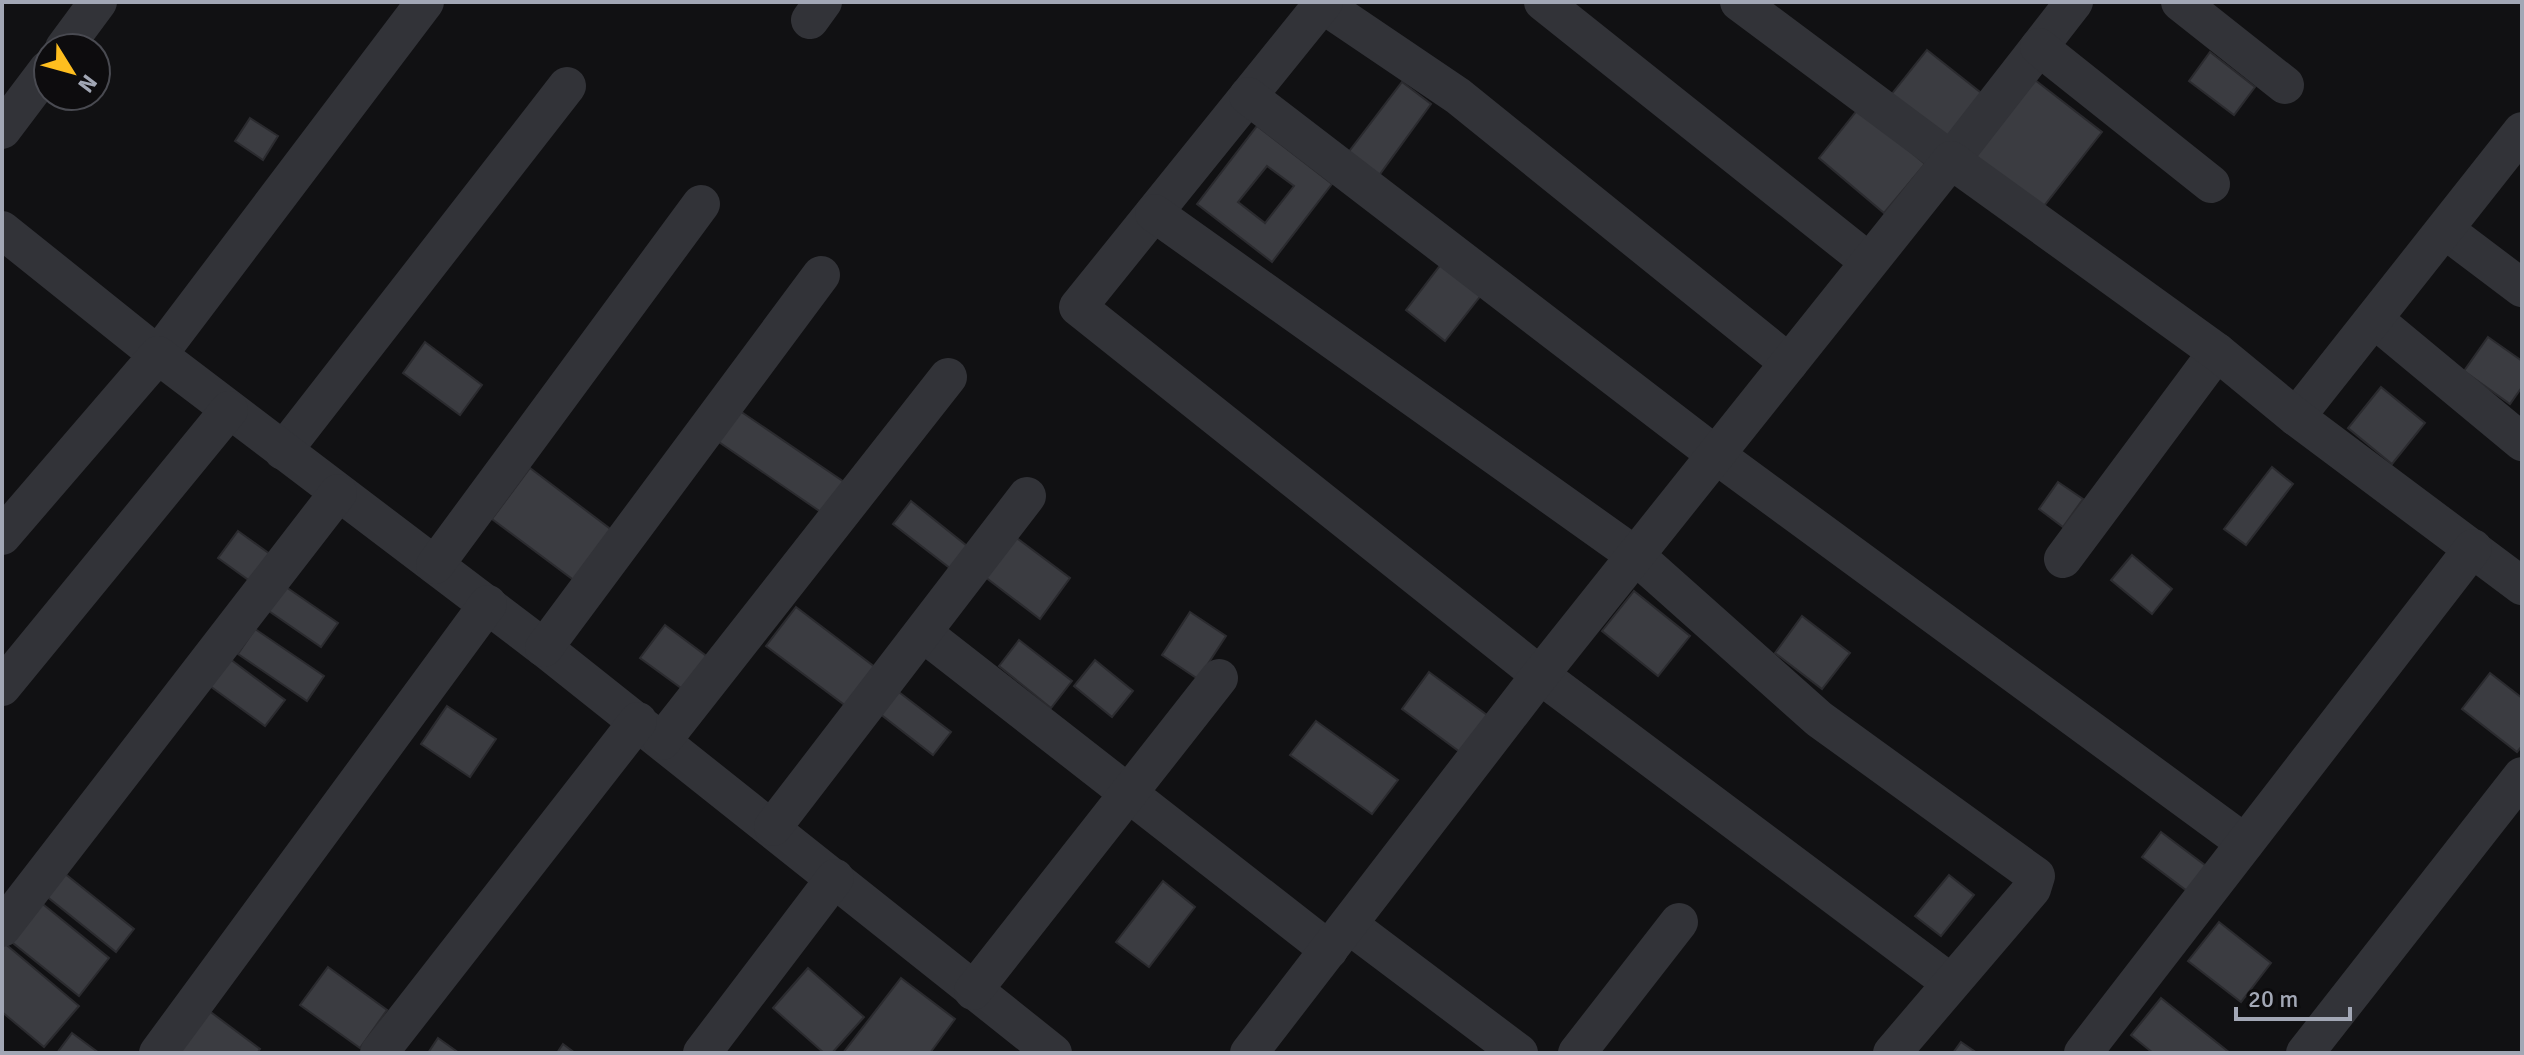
<svg xmlns="http://www.w3.org/2000/svg" width="2524" height="1055" font-family="Signika,sans-serif">
<style>
.building{fill:#3b3c41;stroke:#2b2b2f;stroke-width:2;fill-rule:evenodd}
.lines{fill:none;stroke-linecap:round;stroke-linejoin:round}
.street{stroke:#323338;stroke-width:38}
</style>
<rect width="100%" height="100%" fill="#111113"/>
<!-- building -->
<g class="building">
<polygon points="1927,50 1985,96 1946,146 1887,100"/>
<polygon points="2210,52 2255,87 2234,115 2189,81"/>
<polygon points="2035,80 2102,132 2040,211 1974,158"/>
<polygon points="1402,82 1431,104 1372,185 1341,162"/>
<polygon points="1859,108 1925,164 1884,213 1819,158"/>
<polygon points="250,118 278,136 263,160 235,141"/>
<path d="M1257 126 1332 184 1272 262 1197 204ZM1267 166 1294 186 1265 223 1238 202Z"/>
<polygon points="1442,263 1482,294 1445,341 1406,310"/>
<polygon points="2488,337 2522,361 2522,387 2510,404 2464,371"/>
<polygon points="425,342 482,385 460,415 403,373"/>
<polygon points="2381,387 2425,423 2392,464 2348,428"/>
<polygon points="737,409 850,486 828,517 716,440"/>
<polygon points="2272,467 2293,484 2246,545 2224,529"/>
<polygon points="530,468 617,534 579,584 492,519"/>
<polygon points="2058,482 2083,499 2063,527 2039,509"/>
<polygon points="911,501 972,550 955,572 893,524"/>
<polygon points="1006,530 1070,578 1040,619 976,570"/>
<polygon points="238,531 274,557 254,584 218,558"/>
<polygon points="2132,555 2172,589 2152,614 2111,580"/>
<polygon points="283,585 338,623 321,647 266,609"/>
<polygon points="1634,591 1690,636 1658,676 1602,631"/>
<polygon points="796,607 880,671 850,709 766,646"/>
<polygon points="1190,612 1226,636 1198,679 1162,655"/>
<polygon points="1802,616 1850,653 1822,689 1775,653"/>
<polygon points="665,625 713,661 688,693 640,658"/>
<polygon points="255,629 324,676 307,701 238,654"/>
<polygon points="1019,640 1072,681 1051,708 999,666"/>
<polygon points="230,659 285,700 265,726 210,686"/>
<polygon points="1095,660 1133,691 1112,717 1074,686"/>
<polygon points="1429,672 1495,721 1468,758 1402,709"/>
<polygon points="2490,673 2522,698 2522,746 2517,752 2462,709"/>
<polygon points="887,683 951,732 933,755 870,706"/>
<polygon points="447,706 496,739 470,777 421,744"/>
<polygon points="1316,721 1398,780 1372,814 1290,755"/>
<polygon points="2161,832 2218,875 2199,900 2142,857"/>
<polygon points="64,873 134,929 116,952 45,895"/>
<polygon points="1949,875 1974,895 1941,936 1915,916"/>
<polygon points="1163,881 1195,907 1149,967 1116,942"/>
<polygon points="39,901 109,958 79,996 8,939"/>
<polygon points="2219,922 2271,963 2241,1002 2188,961"/>
<polygon points="3,942 79,1006 44,1047 2,1012"/>
<polygon points="328,967 387,1010 360,1048 300,1005"/>
<polygon points="808,968 864,1017 832,1053 824,1053 773,1008"/>
<polygon points="901,978 955,1019 930,1053 843,1053"/>
<polygon points="2161,998 2230,1053 2153,1053 2131,1035"/>
<polygon points="200,1004 260,1049 257,1053 164,1053"/>
<polygon points="72,1033 99,1053 57,1053"/>
<polygon points="438,1038 459,1053 428,1053"/>
<polygon points="1961,1042 1977,1053 1953,1053"/>
<polygon points="563,1044 575,1053 557,1053"/>
</g>
<g class="lines">
<!-- street -->
<g class="street">
<polyline points="1319,2 1458,96 1789,363"/>
<polyline points="1324,2 1078,307 1540,675 1951,983"/>
<polyline points="1543,2 1868,261"/>
<polyline points="1739,2 1951,160 2074,2"/>
<polyline points="2180,2 2285,85"/>
<polyline points="810,20 823,2"/>
<polyline points="2039,47 2211,184"/>
<polyline points="64,48 98,2"/>
<polyline points="1248,96 1716,455 2245,843"/>
<polyline points="2,130 48,69"/>
<polyline points="1154,213 1636,556 1819,719 2036,876 2032,889 1892,1053"/>
<polyline points="2,230 158,355 425,2"/>
<polyline points="2445,230 2522,288"/>
<polyline points="2375,320 2522,442"/>
<polyline points="2296,417 2522,131"/>
<polyline points="283,451 567,86"/>
<polyline points="2,536 158,355 544,648 1053,1053"/>
<polyline points="2063,559 2217,352"/>
<polyline points="435,565 701,204"/>
<polyline points="923,633 1329,950"/>
<polyline points="544,648 821,275"/>
<polyline points="2,687 229,410"/>
<polyline points="662,741 948,377"/>
<polyline points="773,827 1027,496"/>
<polyline points="1349,925 1519,1053"/>
<polyline points="2,928 338,493"/>
<polyline points="973,991 1219,678"/>
<polyline points="158,1053 488,604"/>
<polyline points="379,1053 638,721"/>
<polyline points="702,1053 835,878"/>
<polyline points="1249,1053 1540,675 1951,160 2217,352 2296,417 2522,586"/>
<polyline points="1577,1053 1679,922"/>
<polyline points="2083,1053 2473,548"/>
<polyline points="2305,1053 2522,776"/>
</g>
</g>
<!-- border -->
<rect width="2524" height="1055" fill="none" stroke="#a2a7b5" stroke-width="8"/>
<!-- north arrow -->
<g transform="translate(72 72) rotate(127)"><circle r="38" fill="#0d0c0e" stroke="#494a51" stroke-width="2"/>
<path d="M0-6L14 30L0 20L-14 30Z" fill="#febe1f"/>
<text y="-12" font-size="22" font-weight="bold" text-anchor="middle" fill="#a2a7b5">N</text>
</g>
<!-- scale -->
<path d="M2236 1007v12h114v-12" fill="none" stroke="#a2a7b5" stroke-width="4"/>
<text x="2248" y="1007" font-size="24" fill="#a2a7b5" stroke="#0d0c0e" stroke-width="6" paint-order="stroke">20 m</text>
</svg>
